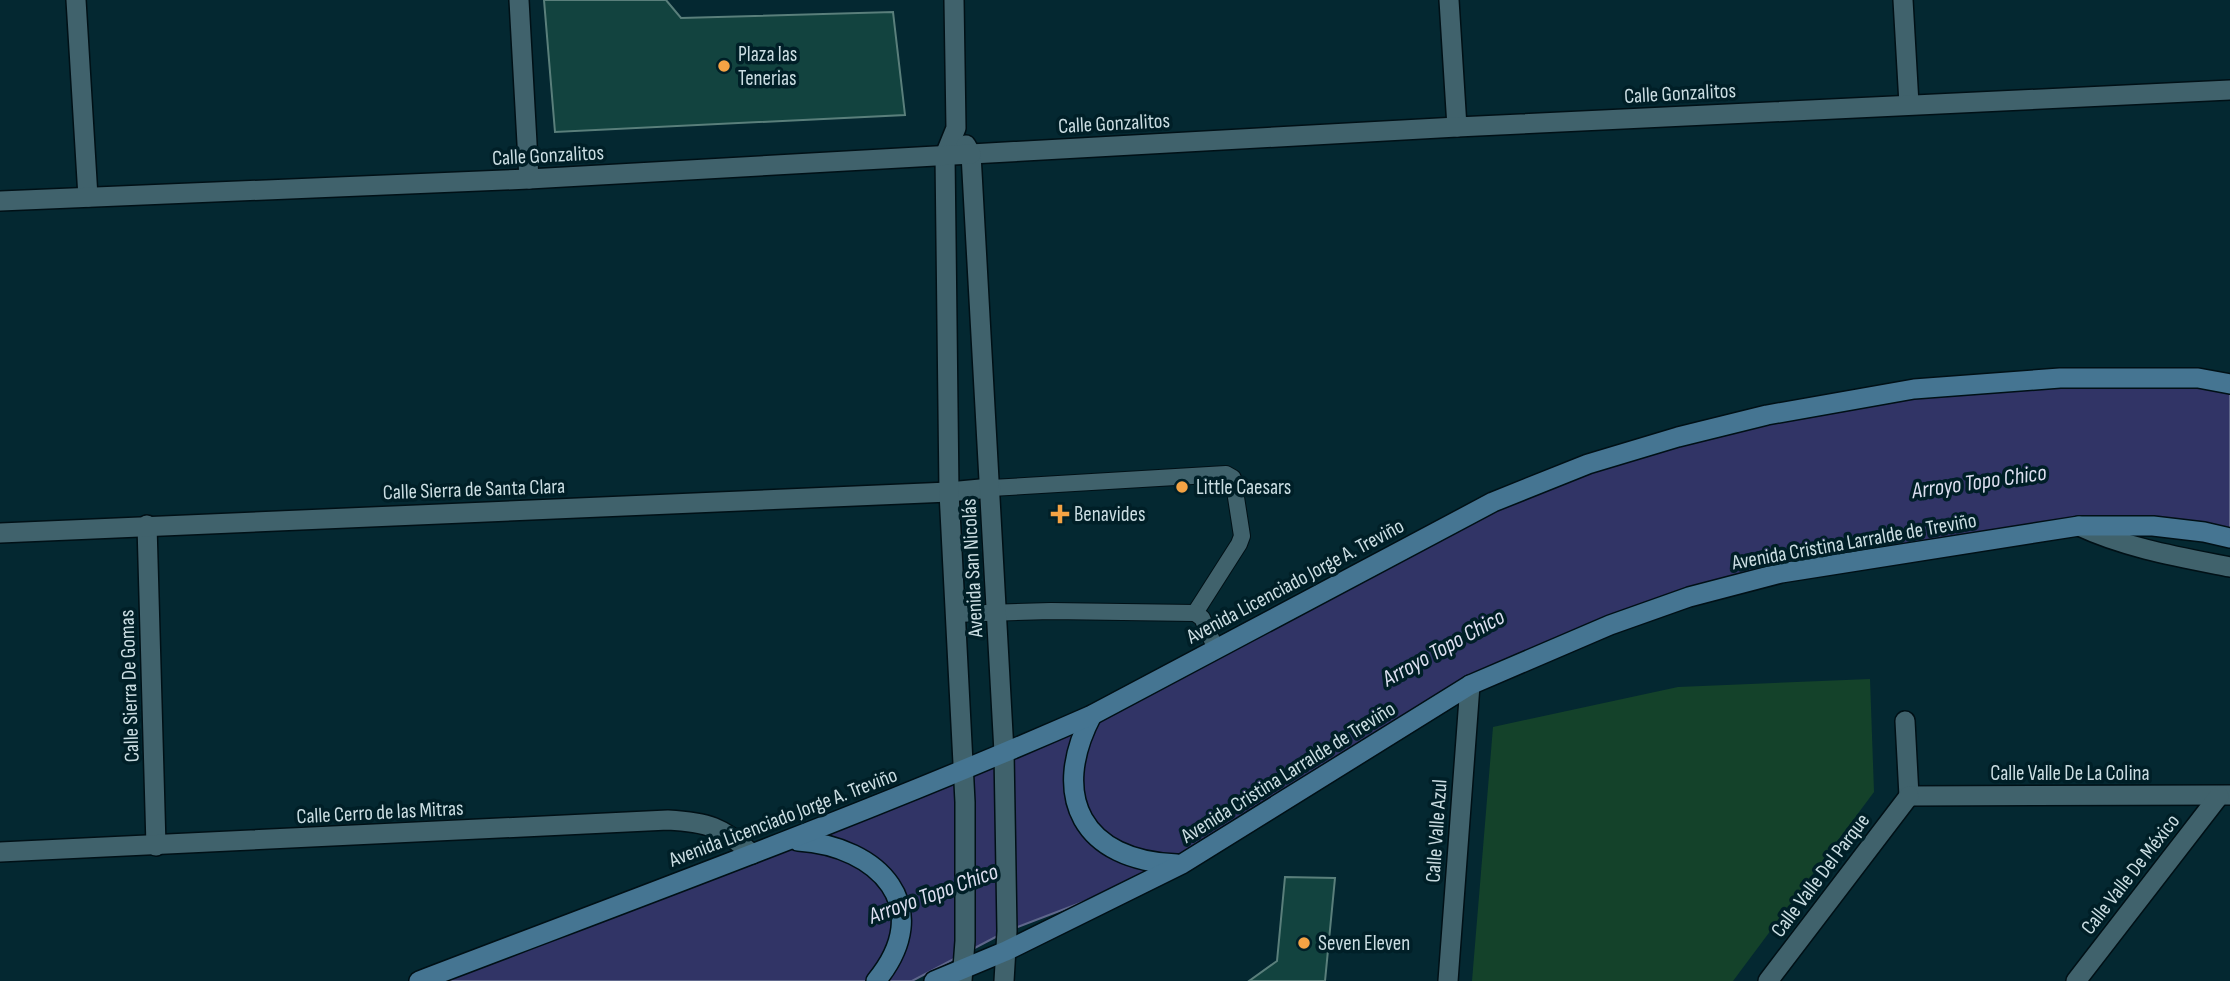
<svg xmlns="http://www.w3.org/2000/svg" width="2230" height="981" font-family="'Sofia Sans Condensed',sans-serif">
<style>
.green{fill:#14422a}
.water{fill:#313466;stroke:#5f678b;stroke-width:2}
.building{fill:#12433f;stroke:#5a7f7b;stroke-width:2}
.lines{fill:none;stroke-linecap:round;stroke-linejoin:round}
.service-casing{stroke:#001016;stroke-width:18}
.minor-casing{stroke:#001016;stroke-width:22}
.tertiary-casing{stroke:#001016;stroke-width:22}
.secondary-casing{stroke:#001016;stroke-width:22}
.service{stroke:#40626c;stroke-width:16}
.minor{stroke:#40626c;stroke-width:19}
.tertiary{stroke:#40626c;stroke-width:19}
.secondary{stroke:#457592;stroke-width:19}
.poi-dot{fill:#f4a344;stroke:#001f27;stroke-width:2.5}
.labels{text-anchor:middle;stroke-width:7;stroke-linejoin:round;paint-order:stroke}
.poi-label{font-size:21px;fill:#cadde2;stroke:#001f27;text-anchor:start}
.street-label{font-size:21px;fill:#cadde2;stroke:#001f27}
.water-label{font-size:23px;font-style:italic;fill:#dcdff0;stroke:#001f27}
</style>
<rect width="100%" height="100%" fill="#042831"/>
<!-- green -->
<polygon class="green" points="1870,679 1874,792 1733,981 1472,981 1493,727 1678,687"/>
<!-- water -->
<polygon class="water" points="2230,385 2230,538 2153,526 1781,573 1470,685 1182,864 1007,931 912,981 419,981 964,769 1588,464 1914,389"/>
<!-- building -->
<g class="building">
<polygon points="544,0 666,0 681,18 893,12 905,115 555,132"/>
<polygon points="1285,877 1335,878 1325,981 1249,981 1277,961"/>
</g>
<g class="lines">
<!-- service casing -->
<g class="service-casing">
<g id="service">
<polyline points="991,488 1226,474 1233,478 1242,536 1239,544 1195,613"/>
<polyline points="954,614 1051,611 1195,613 1202,618 1216,649"/>
</g>
</g>
<!-- minor casing -->
<g class="minor-casing">
<g id="minor">
<polyline points="76,0 88,197"/>
<polyline points="519,0 529,179"/>
<polyline points="1449,0 1457,127"/>
<polyline points="1903,0 1909,104"/>
<polyline points="971,154 1457,127 2230,90"/>
<polyline points="147,525 156,846"/>
<path d="M2079 526C2126 548 2179 557 2230 567"/>
<polyline points="0,533 949,492 991,488"/>
<polyline points="1905,721 1909,796"/>
<polyline points="1909,796 2230,795"/>
<path d="M0 852 668 820C707 822 723 827 752 854"/>
<polyline points="1448,981 1470,685"/>
<polyline points="1768,981 1909,796"/>
<polyline points="2076,981 2219,796"/>
</g>
</g>
<!-- tertiary casing -->
<g class="tertiary-casing">
<g id="tertiary">
<polyline points="954,0 956,128 945,155 949,492 965,802 965,941 962,981"/>
<polyline points="966,145 971,154 1004,752 1007,931 1004,981"/>
<polyline points="0,201 529,179 971,154"/>
</g>
</g>
<!-- secondary casing -->
<g class="secondary-casing">
<g id="secondary">
<path d="M1092 715C1049 797 1083 861 1177 864"/>
<path d="M798 841C879 846 937 907 876 981"/>
<path d="M419 981C644 895 871 812 1092 715L1493 502 1588 464 1678 437 1767 415 1914 389 2060 378H2198L2230 384"/>
<polyline points="934,981 1006,951 1182,864 1470,685 1610,625 1689,597 1781,573 2079,526 2153,526 2204,532 2230,538"/>
</g>
</g>
<!-- service -->
<use href="#service" class="service"/>
<!-- minor -->
<use href="#minor" class="minor"/>
<!-- tertiary -->
<use href="#tertiary" class="tertiary"/>
<!-- secondary -->
<use href="#secondary" class="secondary"/>
</g>
<!-- markers -->
<g class="poi-dot">
<circle cx="724" cy="66" r="7"/>
<circle cx="1182" cy="487" r="7"/>
<path d="M1056.5 503.5h7v7h7v7h-7v7h-7v-7h-7v-7h7z"/>
<circle cx="1304" cy="943" r="7"/>
</g>
<g class="labels">
<!-- poi labels -->
<g class="poi-label">
<text x="738" y="61">Plaza las<tspan x="738" dy="24">Tenerias</tspan></text>
<text x="1196" y="494">Little Caesars</text>
<text x="1074" y="521">Benavides</text>
<text x="1318" y="950">Seven Eleven</text>
</g>
<!-- street labels -->
<g class="street-label">
<text transform="translate(1680 93) rotate(-3)" y="7">Calle Gonzalitos</text>
<text transform="translate(1114 123) rotate(-3)" y="7">Calle Gonzalitos</text>
<text transform="translate(548 155) rotate(-3)" y="7">Calle Gonzalitos</text>
<text transform="translate(474 489) rotate(-2)" y="7">Calle Sierra de Santa Clara</text>
<text transform="translate(1854 541) rotate(-10)" y="7">Avenida Cristina Larralde de Treviño</text>
<text transform="translate(972 568) rotate(-93)" y="7">Avenida San Nicolás</text>
<text transform="translate(1295 581) rotate(-28)" y="7">Avenida Licenciado Jorge A. Treviño</text>
<text transform="translate(129 686) rotate(-92)" y="7">Calle Sierra De Gomas</text>
<text transform="translate(1288 772) rotate(-32)" y="7">Avenida Cristina Larralde de Treviño</text>
<text x="2070" y="780">Calle Valle De La Colina</text>
<text transform="translate(380 812) rotate(-3)" y="7">Calle Cerro de las Mitras</text>
<text transform="translate(783 817) rotate(-21)" y="7">Avenida Licenciado Jorge A. Treviño</text>
<text transform="translate(1436 831) rotate(-86)" y="7">Calle Valle Azul</text>
<text transform="translate(2130 874) rotate(-52)" y="7">Calle Valle De México</text>
<text transform="translate(1820 875) rotate(-53)" y="7">Calle Valle Del Parque</text>
</g>
<!-- water labels -->
<g class="water-label">
<text transform="translate(1979 481) rotate(-8)" y="8">Arroyo Topo Chico</text>
<text transform="translate(1443 647) rotate(-29)" y="8">Arroyo Topo Chico</text>
<text transform="translate(933 893) rotate(-20)" y="8">Arroyo Topo Chico</text>
</g>
</g>
</svg>
